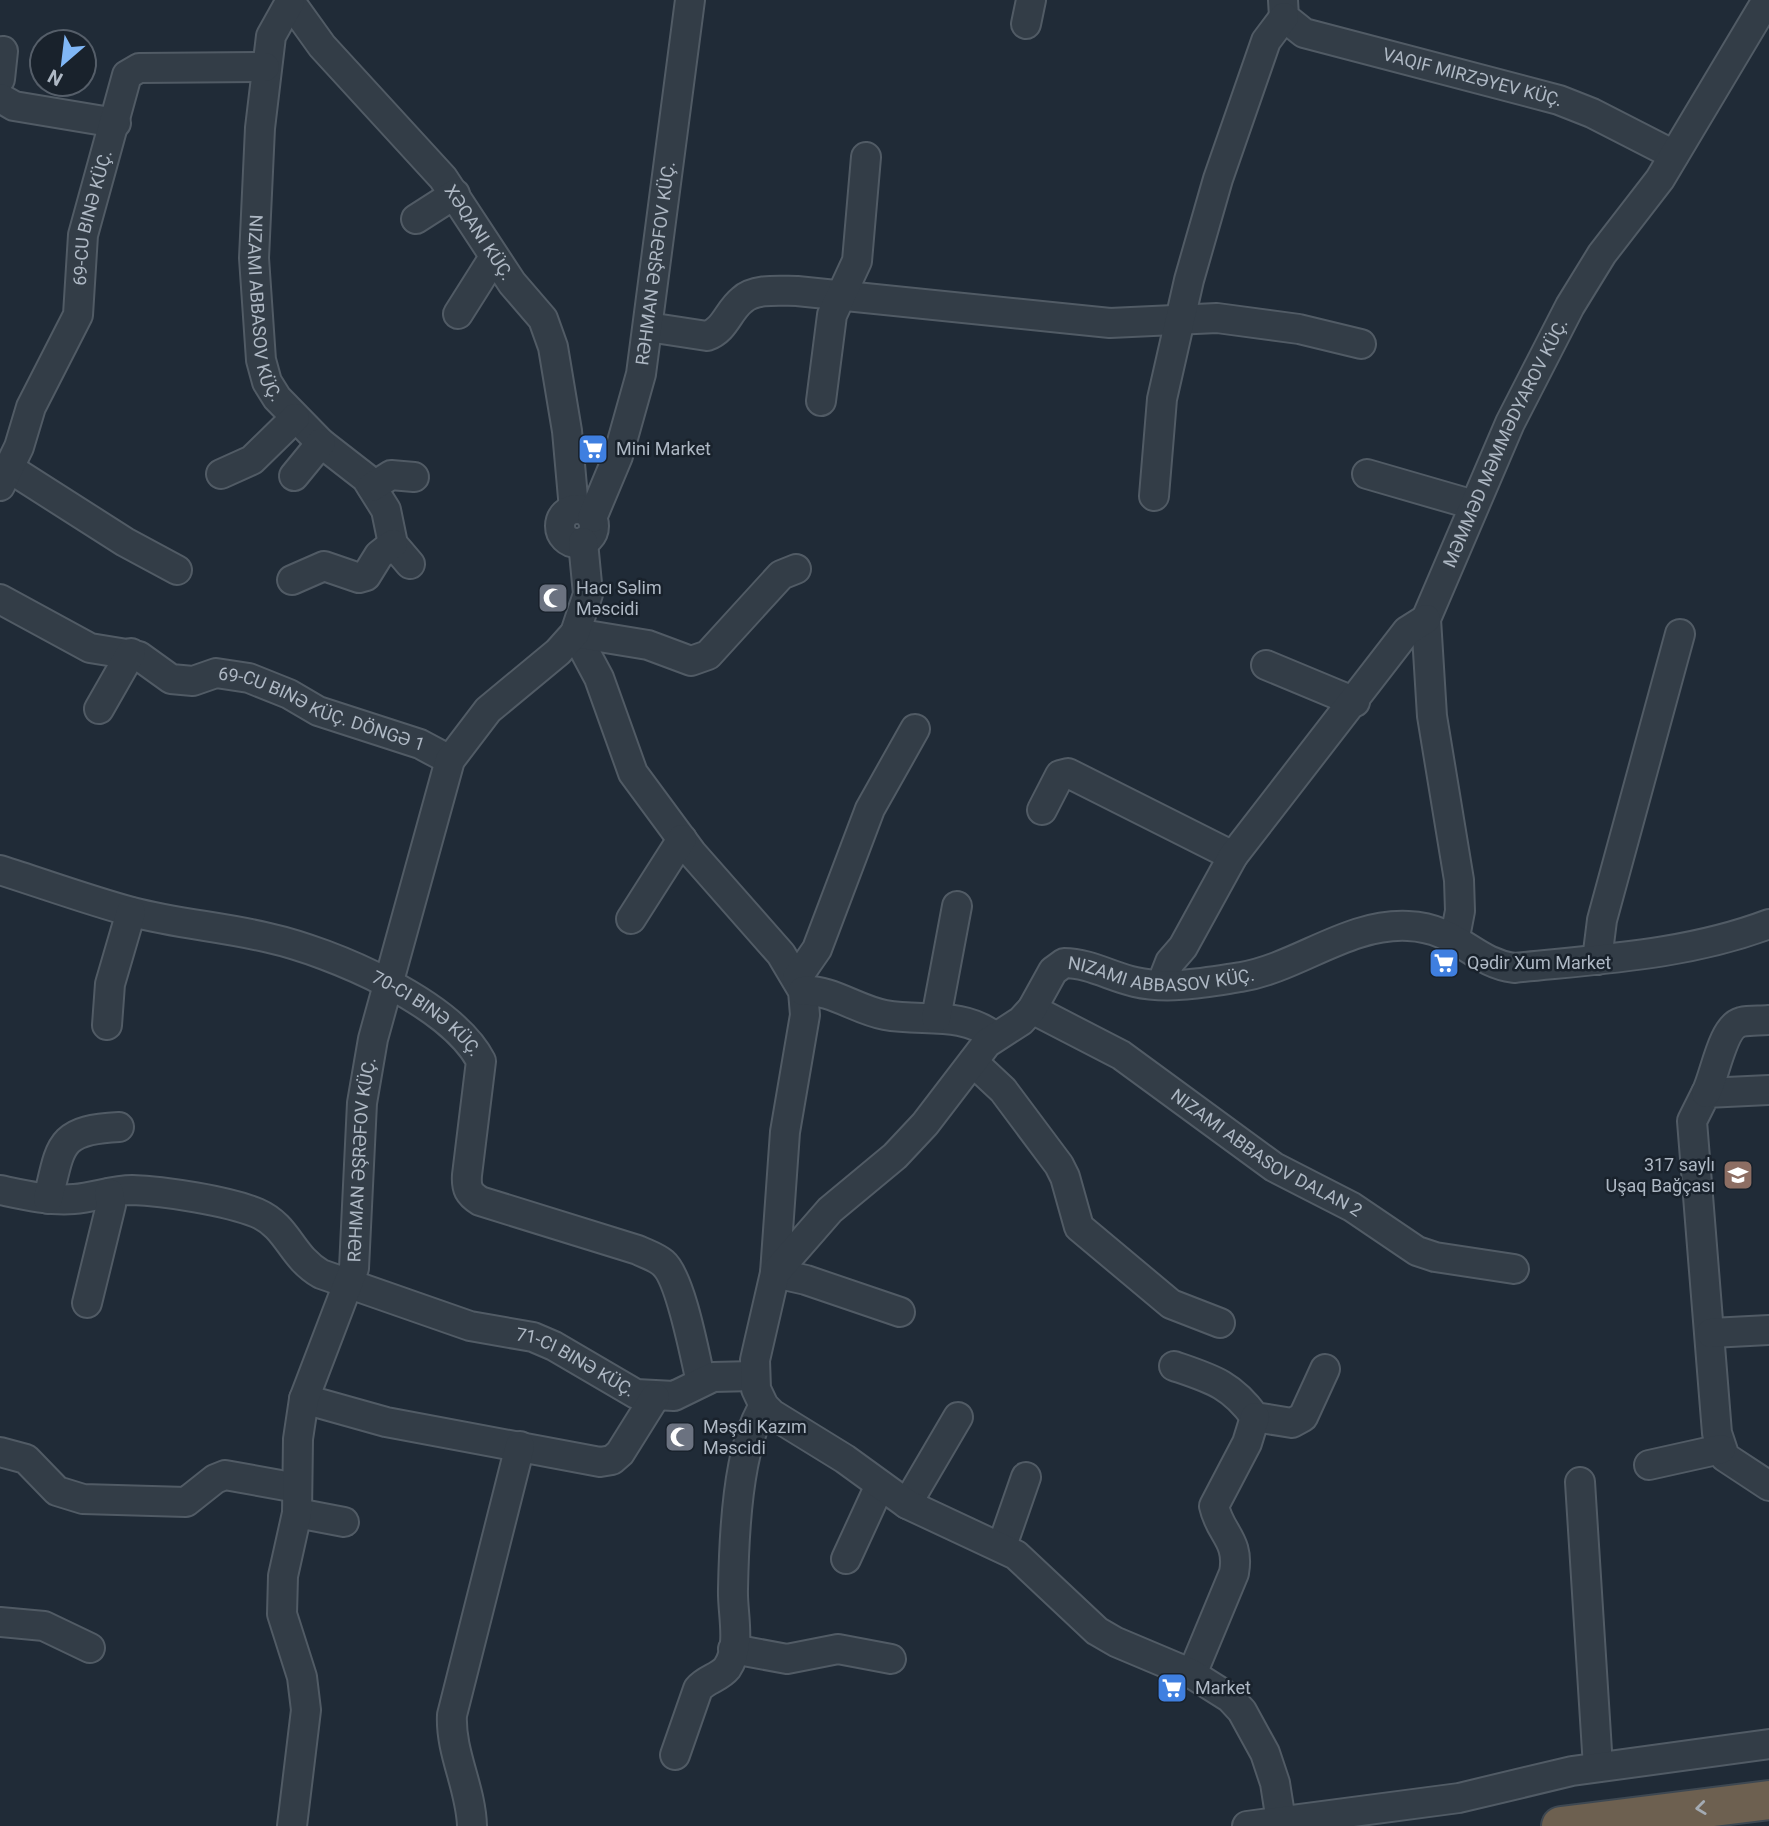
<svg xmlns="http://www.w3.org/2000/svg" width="1769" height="1826" font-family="Roboto,sans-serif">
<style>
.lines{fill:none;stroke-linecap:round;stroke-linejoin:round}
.minor-casing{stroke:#515b65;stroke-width:32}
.highway-casing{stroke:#3e4852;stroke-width:42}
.minor{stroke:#333d47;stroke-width:28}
.highway{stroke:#6d6050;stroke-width:38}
.oneway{stroke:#a4abb3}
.labels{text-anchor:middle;stroke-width:5;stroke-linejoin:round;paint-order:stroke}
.street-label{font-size:18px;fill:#aeb8c4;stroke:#19222c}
.poi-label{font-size:18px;fill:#aeb8c4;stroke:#19222c;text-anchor:start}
</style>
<rect width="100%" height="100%" fill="#202b37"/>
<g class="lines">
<!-- minor casing -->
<g class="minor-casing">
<g id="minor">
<path id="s1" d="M289 0 322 46 443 178 512 283 543 319 553 347 567 431 574 509"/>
<path id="s2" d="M1283 0 1284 17 1304 33 1559 100 1592 113 1674 155"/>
<path id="s3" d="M290 2 271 36 260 128 254 258 261 360 267 382 277 398 321 443 366 478 386 510 393 544 410 564"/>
<polyline points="1026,24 1031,0"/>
<polyline points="0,79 3,51"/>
<polyline points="0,98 14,106 116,123"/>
<polyline points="416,219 455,194"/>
<polyline points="458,314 494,257"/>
<path d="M648 327 707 336C725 330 728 311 742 300 755 288 780 291 797 291L1110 323 1217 318 1299 329 1361 344"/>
<polyline points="821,401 832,315 857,261 866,157"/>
<polyline points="9,468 125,542 177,570"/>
<polyline points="221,474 252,460 295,418"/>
<polyline points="1367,474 1474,505"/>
<polyline points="294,476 321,443"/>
<path id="s4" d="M0 486 19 447 31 407 78 315 83 235 127 75 139 68 265 67"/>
<polyline points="372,487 391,475 414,477"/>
<polyline points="1154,496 1162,399 1189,280 1218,179 1266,41 1284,17"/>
<circle cx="577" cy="526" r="17"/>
<path id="s5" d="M592 518 618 456 641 374 690 0"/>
<polyline points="292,580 324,566 359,578 366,576 379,555 393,544"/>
<path id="s6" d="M0 599 90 648 139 656 171 679 193 681 216 673 249 678 289 694 318 711 420 744 450 760"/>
<polyline points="575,633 599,678 633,773 692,853 781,954 803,991 805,1015 785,1132 775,1273 806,1280 900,1312"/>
<polyline points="575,633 648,645 691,661 708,655 781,575 796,569"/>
<polyline points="1266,665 1355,702"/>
<polyline points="99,709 131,653"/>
<polyline points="1042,810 1060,775 1068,773 1233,856"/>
<path id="s7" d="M0 870C44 884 88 900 132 912 178 924 224 927 269 938 332 952 451 1003 481 1061L467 1175C466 1189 469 1194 480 1201L638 1250C646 1254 656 1257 663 1263 681 1278 695 1357 701 1382"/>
<polyline points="631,919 682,839"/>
<path id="s8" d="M1455 937 1460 911 1459 880 1432 716 1426 619 1510 423 1570 306 1602 254 1660 179 1767 0"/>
<polyline points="1597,960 1602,920 1680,634"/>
<polyline points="797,978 817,949 870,809 915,729"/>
<polyline points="1161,985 1170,962 1183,947 1233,856 1407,631 1426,619"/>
<path d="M803 991C831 989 857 1010 885 1015 923 1022 961 1011 994 1036"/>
<path id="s9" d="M1032 1009 1121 1055 1274 1167 1352 1207 1417 1251 1435 1257 1514 1269"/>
<polyline points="936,1018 957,906"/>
<polyline points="107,1025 110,984 131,912"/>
<polyline points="973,1062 1003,1090 1059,1165 1065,1177 1079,1227 1171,1304 1220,1323"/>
<polyline points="1769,1090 1706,1093 1692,1121 1717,1433 1725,1457 1769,1486"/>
<path d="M1706 1093C1715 1076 1722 1027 1741 1022 1750 1020 1760 1021 1769 1020"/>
<path id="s10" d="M0 1190C24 1195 49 1201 74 1199 93 1198 112 1190 132 1190 164 1191 228 1201 257 1213 289 1227 290 1256 321 1274L470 1326 533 1337 554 1346 636 1394 674 1396 713 1377 754 1376"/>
<path d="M48 1199C61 1145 58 1130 119 1127"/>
<polyline points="87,1303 111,1205 109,1193"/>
<polyline points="1711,1333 1769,1330"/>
<path d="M1174 1366C1212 1379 1231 1384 1255 1417L1292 1423 1303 1417 1325 1369"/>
<polyline points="304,1399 386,1422 600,1462 612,1460 620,1453 655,1397"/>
<polyline points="0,1452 26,1459 57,1491 83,1499 186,1502 215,1479 225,1475 297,1488"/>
<polyline points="1649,1465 1721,1449"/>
<polyline points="1580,1482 1598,1767"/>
<polyline points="907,1504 958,1417"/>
<polyline points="297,1513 344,1522"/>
<polyline points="1002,1546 1026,1477"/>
<polyline points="846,1559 880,1485"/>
<polyline points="0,1622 44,1626 90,1648"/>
<polyline points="733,1649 787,1659 838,1649 891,1659"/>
<path d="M1192 1674 1234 1573C1240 1540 1220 1534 1214 1506L1247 1443 1255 1417"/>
<path d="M675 1755 698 1689C706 1679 719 1678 727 1668 742 1646 732 1613 733 1589 734 1539 737 1447 764 1406"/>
<path id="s11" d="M1281 1821 1275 1783 1265 1753 1242 1711 1230 1698 1192 1674 1116 1642 1097 1631 1016 1555 907 1504 845 1459 772 1414 764 1406 756 1389 755 1360 775 1273 830 1210 895 1156 925 1124 987 1043 1021 1021 1032 1009 1053 971 1064 963C1089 963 1112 977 1135 982 1169 990 1208 982 1241 977 1299 967 1348 923 1408 926 1458 928 1472 962 1514 968 1601 959 1687 955 1769 924"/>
<path id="s12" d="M292 1826 306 1710 302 1677 282 1614 283 1576 297 1513 298 1439 304 1399 354 1268 362 1103 373 1039 450 760 488 710 558 652 575 633 588 594 583 542"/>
<path d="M472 1826C471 1788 450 1752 452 1715L520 1446"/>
<polyline points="1247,1826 1459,1798 1572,1771 1769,1744"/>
</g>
</g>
<!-- highway casing -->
<g class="highway-casing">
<polyline id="highway" points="1561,1826 1769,1800"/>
</g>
<!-- minor -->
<use href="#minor" class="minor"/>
<!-- highway -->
<use href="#highway" class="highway"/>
</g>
<!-- one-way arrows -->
<defs><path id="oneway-chevron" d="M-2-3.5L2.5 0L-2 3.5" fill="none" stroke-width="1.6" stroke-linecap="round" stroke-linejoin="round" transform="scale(1.75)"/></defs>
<use class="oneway" href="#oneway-chevron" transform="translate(1701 1808) rotate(173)"/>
<!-- icons -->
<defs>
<g id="supermarket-square" transform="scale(1.575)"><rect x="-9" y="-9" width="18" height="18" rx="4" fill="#3f7fe0" stroke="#19222c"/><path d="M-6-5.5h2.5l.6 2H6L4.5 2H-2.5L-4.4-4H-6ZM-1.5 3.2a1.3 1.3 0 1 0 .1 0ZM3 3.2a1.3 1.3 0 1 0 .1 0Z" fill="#fff"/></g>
<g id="mosque-square" transform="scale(1.575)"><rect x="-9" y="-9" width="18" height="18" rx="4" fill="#6b7280" stroke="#19222c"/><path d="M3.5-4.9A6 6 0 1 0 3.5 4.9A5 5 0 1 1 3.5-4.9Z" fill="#fff"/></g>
<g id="school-square" transform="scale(1.575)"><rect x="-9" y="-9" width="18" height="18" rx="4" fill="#8d6e63" stroke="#19222c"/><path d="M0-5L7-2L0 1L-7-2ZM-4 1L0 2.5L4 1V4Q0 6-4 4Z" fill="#fff"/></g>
</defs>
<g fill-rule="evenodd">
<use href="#supermarket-square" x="593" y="449"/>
<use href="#mosque-square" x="553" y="598"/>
<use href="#supermarket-square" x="1444" y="963"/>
<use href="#school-square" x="1738" y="1175"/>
<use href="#mosque-square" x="680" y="1437"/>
<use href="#supermarket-square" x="1172" y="1688"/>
</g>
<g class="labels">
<!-- street labels -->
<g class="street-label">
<text dy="6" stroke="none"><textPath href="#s2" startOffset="217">VAQIF MIRZƏYEV KÜÇ.</textPath></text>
<text dy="6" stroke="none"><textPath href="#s4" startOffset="287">69-CU BINƏ KÜÇ.</textPath></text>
<text dy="6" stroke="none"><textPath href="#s1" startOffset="301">XƏQANI KÜÇ.</textPath></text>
<text dy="6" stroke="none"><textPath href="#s5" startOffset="264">RƏHMAN ƏŞRƏFOV KÜÇ.</textPath></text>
<text dy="6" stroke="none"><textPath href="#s3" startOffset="313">NIZAMI ABBASOV KÜÇ.</textPath></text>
<text dy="6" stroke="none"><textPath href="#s8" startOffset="514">MƏMMƏD MƏMMƏDYAROV KÜÇ.</textPath></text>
<text dy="6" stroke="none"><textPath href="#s6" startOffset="350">69-CU BINƏ KÜÇ. DÖNGƏ 1</textPath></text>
<text dy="6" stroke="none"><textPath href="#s11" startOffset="1354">NIZAMI ABBASOV KÜÇ.</textPath></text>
<text dy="6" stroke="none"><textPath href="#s7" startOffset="455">70-CI BINƏ KÜÇ.</textPath></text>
<text dy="6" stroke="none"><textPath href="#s9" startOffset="276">NIZAMI ABBASOV DALAN 2</textPath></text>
<text dy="6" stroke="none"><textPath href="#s12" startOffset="682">RƏHMAN ƏŞRƏFOV KÜÇ.</textPath></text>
<text dy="6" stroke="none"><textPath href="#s10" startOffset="621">71-CI BINƏ KÜÇ.</textPath></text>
</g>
<!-- poi labels -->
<g class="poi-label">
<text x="616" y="455">Mini Market</text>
<text x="576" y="594">Hacı Səlim<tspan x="576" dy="21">Məscidi</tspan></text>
<text x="1467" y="969">Qədir Xum Market</text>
<text x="1715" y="1171" text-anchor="end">317 saylı<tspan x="1715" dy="21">Uşaq Bağçası</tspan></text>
<text x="703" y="1433">Məşdi Kazım<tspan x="703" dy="21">Məscidi</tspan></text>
<text x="1195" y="1694">Market</text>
</g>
</g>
<!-- north arrow -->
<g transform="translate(63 63) rotate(208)"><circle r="33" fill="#19222c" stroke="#555e69" stroke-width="2"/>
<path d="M0-5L12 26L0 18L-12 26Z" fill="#80b7f6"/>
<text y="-10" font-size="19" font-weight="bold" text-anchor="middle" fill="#aeb8c4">N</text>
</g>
</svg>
